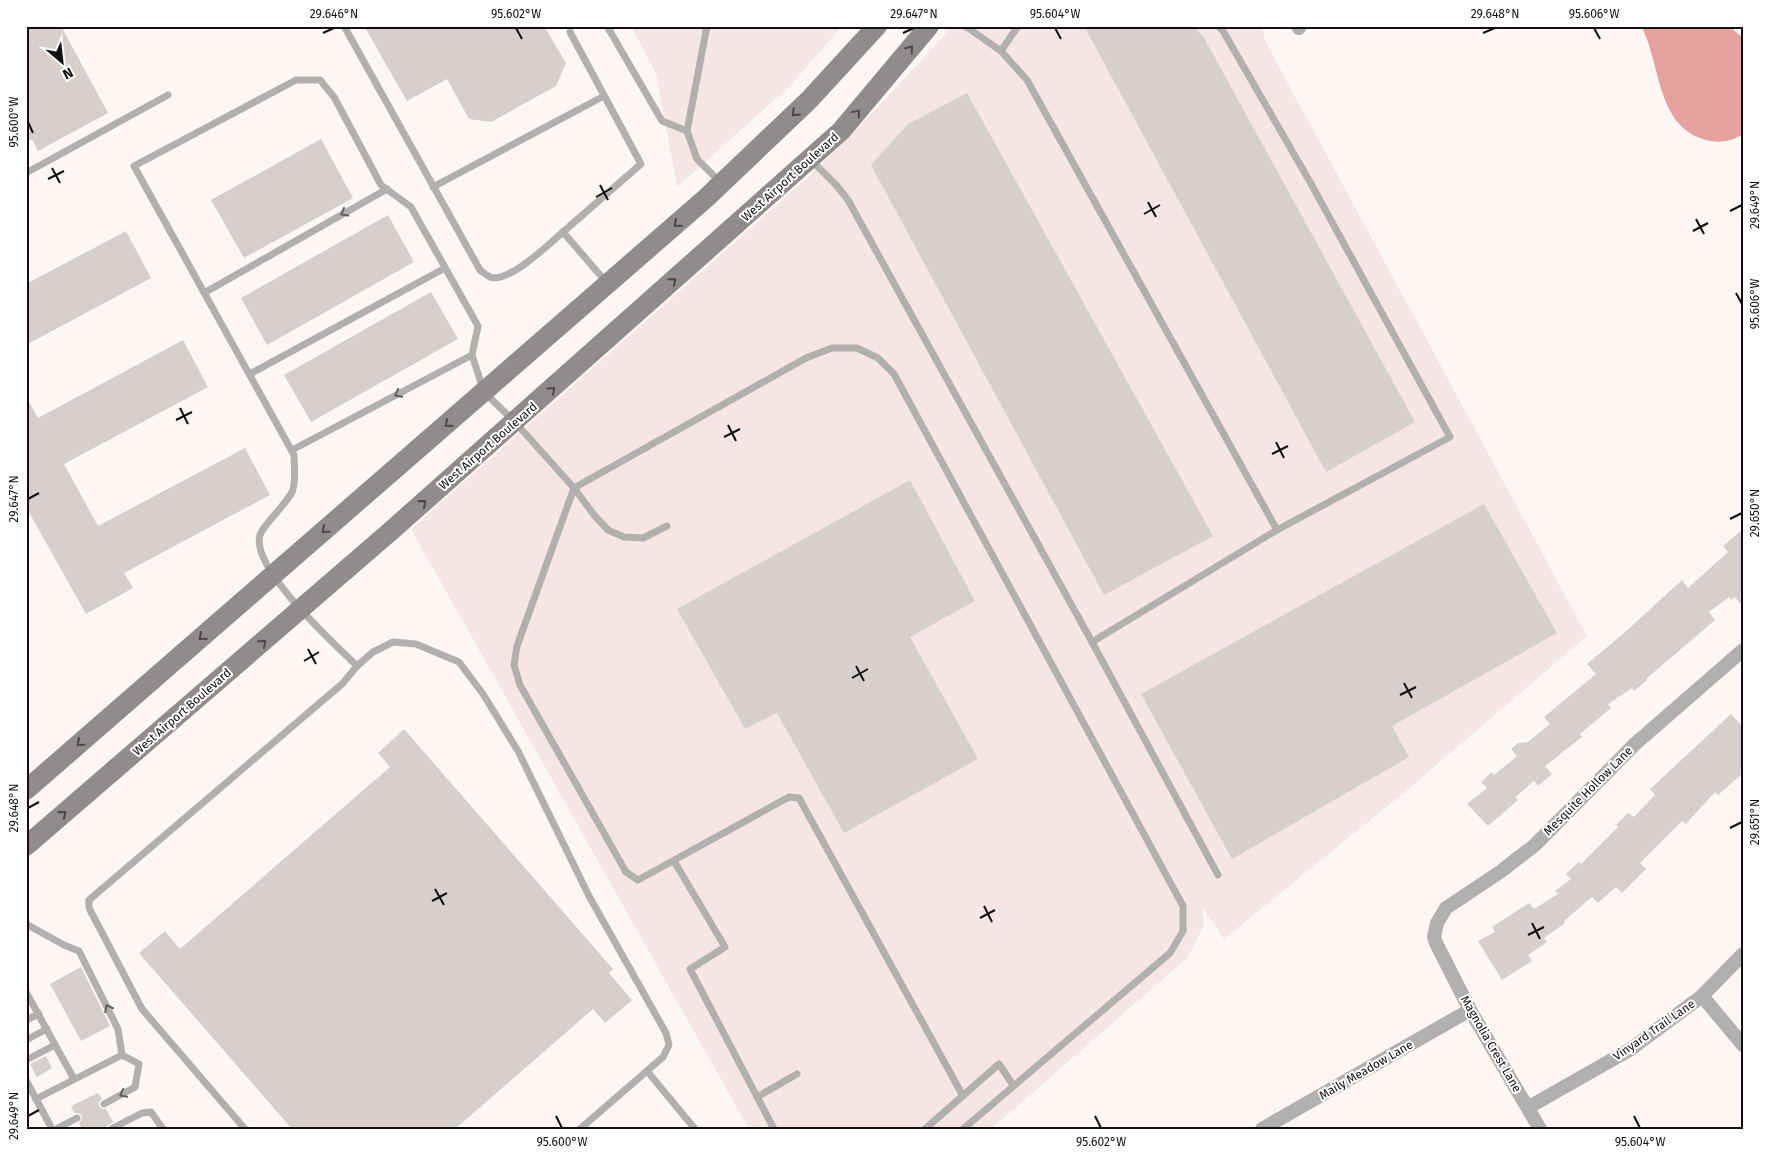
<svg xmlns="http://www.w3.org/2000/svg" width="1769" height="1155" font-family="'Fira Sans',sans-serif">
<style>
.built{fill:#f5e6e5}
.water{fill:#e5a29e}
.building{fill:#d6cfce}
.lines{fill:none;stroke-linecap:round;stroke-linejoin:round}
.service{stroke:#b2afaf;stroke-width:7}
.minor{stroke:#b2afaf;stroke-width:14}
.secondary{stroke:#918c8c;stroke-width:20}
.oneway{stroke:#4b4747}
.oneway2{stroke:#625f5f}
.ticks{fill:none;stroke:#110f0f;stroke-width:2}
.labels{text-anchor:middle;stroke-width:4;stroke-linejoin:round;paint-order:stroke}
.street-label{font-size:12px;fill:#110f0f;stroke:#fff}
.neatline{fill:none;stroke:#110f0f;stroke-width:2}
.ticks-label{font-size:12px;text-anchor:middle;fill:#110f0f}
</style>
<rect width="100%" height="100%" fill="#fdf6f5"/>
<!-- built -->
<g class="built">
<polygon points="631,26 842,26 790,86 677,187 656,73"/>
<polygon points="950,26 1262,26 1265,41 1587,636 1406,791 1224,939 1202,907 1204,924 1196,942 1187,958 991,1129 749,1129 411,529 805,180 860,126 943,37"/>
</g>
<!-- water -->
<path class="water" d="M1641 26H1729L1743 38V134C1731 142 1717 144 1703 139 1656 124 1661 63 1641 26Z"/>
<!-- building -->
<g class="building">
<polygon points="26,26 61,26 108,113 38,151 32,139 26,142"/>
<polygon points="364,26 544,26 566,63 556,86 491,122 469,119 447,79 407,101"/>
<polygon points="1084,26 1193,26 1203,36 1415,422 1326,472"/>
<polygon points="967,93 1213,536 1104,595 871,165 908,124"/>
<polygon points="321,139 353,198 244,258 211,200"/>
<polygon points="388,215 414,262 267,345 241,298"/>
<polygon points="126,231 151,278 26,345 26,284"/>
<polygon points="431,292 458,339 311,422 284,375"/>
<polygon points="183,340 208,387 64,464 98,526 245,448 270,495 124,573 133,588 86,614 26,507 26,397 38,418"/>
<polygon points="910,480 975,601 910,637 978,759 844,833 777,713 745,729 677,609"/>
<polygon points="1484,504 1557,633 1392,726 1409,757 1232,859 1141,694"/>
<polygon points="1743,529 1743,607 1735,597 1731,600 1729,597 1709,612 1715,620 1646,679 1647,680 1634,691 1632,688 1608,704 1611,708 1580,734 1582,737 1545,766 1552,774 1538,786 1534,781 1515,797 1518,800 1488,826 1467,804 1487,788 1481,782 1492,772 1494,775 1517,756 1511,749 1518,743 1528,742 1550,724 1544,717 1596,674 1587,664 1623,634 1682,580 1688,588 1728,552 1723,546"/>
<polygon points="1731,714 1743,727 1743,773 1718,795 1715,792 1686,824 1682,821 1640,863 1646,869 1622,893 1616,887 1598,903 1592,897 1564,921 1565,923 1544,938 1547,942 1528,955 1532,961 1502,980 1478,941 1495,932 1492,927 1529,903 1534,909 1558,894 1555,891 1571,879 1566,874 1579,862 1581,864 1618,827 1616,825 1628,813 1634,817 1655,795 1650,789"/>
<polygon points="404,729 613,969 609,973 632,1000 605,1023 593,1009 455,1129 292,1129 139,953 165,931 180,949 390,767 378,753"/>
<polygon points="81,967 110,1026 81,1041 50,984"/>
<polygon points="46,1056 52,1068 37,1077 30,1064"/>
<polygon points="98,1093 102,1099 99,1102 99,1106 102,1109 106,1109 113,1122 107,1126 106,1129 82,1129 79,1123 82,1120 82,1116 79,1113 74,1113 71,1106"/>
</g>
<g class="lines">
<!-- service -->
<g class="service">
<path d="M344 26 480 270C483 272 487 276 490 277 508 284 549 244 563 232L607 283"/>
<polyline points="607,26 662,121 687,131"/>
<polyline points="707,26 687,131 697,159 720,182"/>
<polyline points="965,26 1001,51 1027,80 1277,530 1092,642"/>
<polyline points="1218,26 1223,31 1310,182 1450,437 1277,530"/>
<polyline points="1001,51 1018,26"/>
<polyline points="810,159 837,186 848,200 1092,642 1218,875"/>
<polyline points="26,173 168,95"/>
<polyline points="433,187 604,96"/>
<polyline points="563,232 641,164 570,32"/>
<polyline points="204,293 387,189"/>
<polyline points="250,374 445,268"/>
<polyline points="292,450 472,355"/>
<polyline points="674,861 725,947 690,969 774,1129"/>
<polyline points="26,924 64,945 79,951 118,1029 122,1055"/>
<polyline points="26,992 74,1079"/>
<polyline points="26,1020 39,1014"/>
<polyline points="26,1040 47,1029"/>
<polyline points="26,1060 55,1045"/>
<polyline points="647,1071 695,1129"/>
<polyline points="26,1080 52,1129"/>
<polyline points="757,1097 797,1074"/>
<polyline points="36,1099 122,1055"/>
<polyline points="104,1104 135,1087 139,1064 122,1055"/>
<polyline points="56,1129 77,1118"/>
<polyline points="111,1129 142,1113 151,1112 163,1129"/>
<polyline points="245,1129 142,1009 89,908 89,900 342,684 357,666"/>
<path d="M580 1129 663 1057 669 1045 666 1033 589 896 518 751 483 694 459 662 416 644 393 642 373 652 357 666C335 644 250 568 260 535 265 522 291 500 293 489 296 478 294 465 294 455L134 166 296 80H320L334 97 381 185 411 207 478 326 472 355 484 392 515 422 574 488 594 515 608 530 624 537 643 538 667 526"/>
<polyline points="925,1129 999,1064 1013,1085"/>
<polyline points="963,1129 1170,953 1183,931 1183,906 894,374 878,358 857,348 832,348 806,358 574,488 517,646 514,665 520,685 626,872 638,880 789,797 799,798 963,1096"/>
</g>
<!-- minor -->
<g class="minor">
<polyline points="1298,26 1299,28"/>
<polyline points="1702,996 1743,1045"/>
<polyline points="1529,1107 1631,1049 1702,996 1743,954"/>
<polyline points="1262,1129 1470,1010"/>
<polyline points="1540,1129 1470,1010 1436,943 1434,937 1437,923 1446,908 1500,872 1535,845 1635,744 1743,650"/>
</g>
<!-- secondary -->
<g class="secondary">
<polyline points="26,790 705,199 809,100 877,26"/>
<polyline points="26,846 392,530 841,131 929,26"/>
</g>
</g>
<!-- one-way arrows -->
<defs><path id="oneway-chevron" d="M-2-3.5L2.5 0L-2 3.5" fill="none" stroke-width="1.6" stroke-linecap="round" stroke-linejoin="round" transform="scale(1.25)"/></defs>
<g class="oneway">
<use href="#oneway-chevron" transform="translate(910 49) rotate(-51)"/>
<use href="#oneway-chevron" transform="translate(795 113) rotate(136)"/>
<use href="#oneway-chevron" transform="translate(857 113) rotate(-50)"/>
<use href="#oneway-chevron" transform="translate(677 224) rotate(139)"/>
<use href="#oneway-chevron" transform="translate(673 281) rotate(-42)"/>
<use href="#oneway-chevron" transform="translate(552 390) rotate(-42)"/>
<use href="#oneway-chevron" transform="translate(448 424) rotate(139)"/>
<use href="#oneway-chevron" transform="translate(423 503) rotate(-41)"/>
<use href="#oneway-chevron" transform="translate(325 530) rotate(139)"/>
<use href="#oneway-chevron" transform="translate(202 637) rotate(139)"/>
<use href="#oneway-chevron" transform="translate(263 643) rotate(-41)"/>
<use href="#oneway-chevron" transform="translate(80 743) rotate(139)"/>
<use href="#oneway-chevron" transform="translate(63 814) rotate(-41)"/>
</g>
<g class="oneway2">
<use href="#oneway-chevron" transform="translate(344 213) rotate(150)"/>
<use href="#oneway-chevron" transform="translate(398 394) rotate(152)"/>
<use href="#oneway-chevron" transform="translate(108 1008) rotate(-117)"/>
<use href="#oneway-chevron" transform="translate(123 1094) rotate(152)"/>
</g>
<!-- ticks -->
<path class="ticks" d="M516 28 522 39M1055 28 1061 39M1594 28 1600 39M323 33 334 28M903 33 914 28M1483 33 1495 28M28 122 33 133M52 168 60 183M48 179 64 171M600 185 608 200M596 197 612 188M1148 202 1156 217M1730 211 1742 205M1144 214 1160 205M1696 219 1704 234M1693 231 1708 223M1736 293 1742 304M180 408 188 424M176 420 192 412M728 425 736 441M724 437 740 429M1276 442 1284 458M1272 454 1288 446M28 499 39 493M1730 519 1742 513M308 649 316 664M304 661 319 652M856 666 864 681M852 678 868 669M1404 683 1412 698M1400 695 1416 687M28 808 39 802M1730 828 1742 822M435 889 444 905M432 901 447 893M984 906 992 922M980 918 995 910M1532 923 1540 939M1528 935 1544 927M28 1116 39 1110M556 1116 562 1128M1095 1116 1101 1128M1634 1116 1640 1128"/>
<g class="labels">
<!-- street labels -->
<g class="street-label">
<text transform="translate(790 177) rotate(-42)" y="4">West Airport Boulevard</text>
<text transform="translate(488 446) rotate(-41)" y="4">West Airport Boulevard</text>
<text transform="translate(182 712) rotate(-41)" y="4">West Airport Boulevard</text>
<text transform="translate(1588 791) rotate(-45)" y="4">Mesquite Hollow Lane</text>
<text transform="translate(1654 1030) rotate(-35)" y="4">Vinyard Trail Lane</text>
<text transform="translate(1491 1044) rotate(60)" y="4">Magnolia Crest Lane</text>
<text transform="translate(1366 1070) rotate(-30)" y="4">Maily Meadow Lane</text>
</g>
</g>
<!-- border -->
<rect width="1769" height="1155" fill="none" stroke="#ffffff" stroke-width="55"/>
<!-- north arrow -->
<g transform="translate(62 62) rotate(152)" stroke="#ffffff" stroke-width="4" paint-order="stroke">
<path d="M0-4L9 19L0 12L-9 19Z" fill="#110f0f"/>
<text y="-8" font-size="14" font-weight="bold" text-anchor="middle" fill="#110f0f">N</text>
</g>
<rect x="28" y="28" width="1714" height="1100" class="neatline"/>
<g class="ticks-label">
<text x="334" y="18">29.646°N</text>
<text x="516" y="18">95.602°W</text>
<text x="914" y="18">29.647°N</text>
<text x="1055" y="18">95.604°W</text>
<text x="1495" y="18">29.648°N</text>
<text x="1594" y="18">95.606°W</text>
<text transform="translate(14 122) rotate(-90)" y="4">95.600°W</text>
<text transform="translate(1755 205) rotate(-90)" y="4">29.649°N</text>
<text transform="translate(1755 304) rotate(-90)" y="4">95.606°W</text>
<text transform="translate(14 499) rotate(-90)" y="4">29.647°N</text>
<text transform="translate(1755 513) rotate(-90)" y="4">29.650°N</text>
<text transform="translate(14 808) rotate(-90)" y="4">29.648°N</text>
<text transform="translate(1755 822) rotate(-90)" y="4">29.651°N</text>
<text transform="translate(14 1116) rotate(-90)" y="4">29.649°N</text>
<text x="562" y="1146">95.600°W</text>
<text x="1101" y="1146">95.602°W</text>
<text x="1640" y="1146">95.604°W</text>
</g>
</svg>
